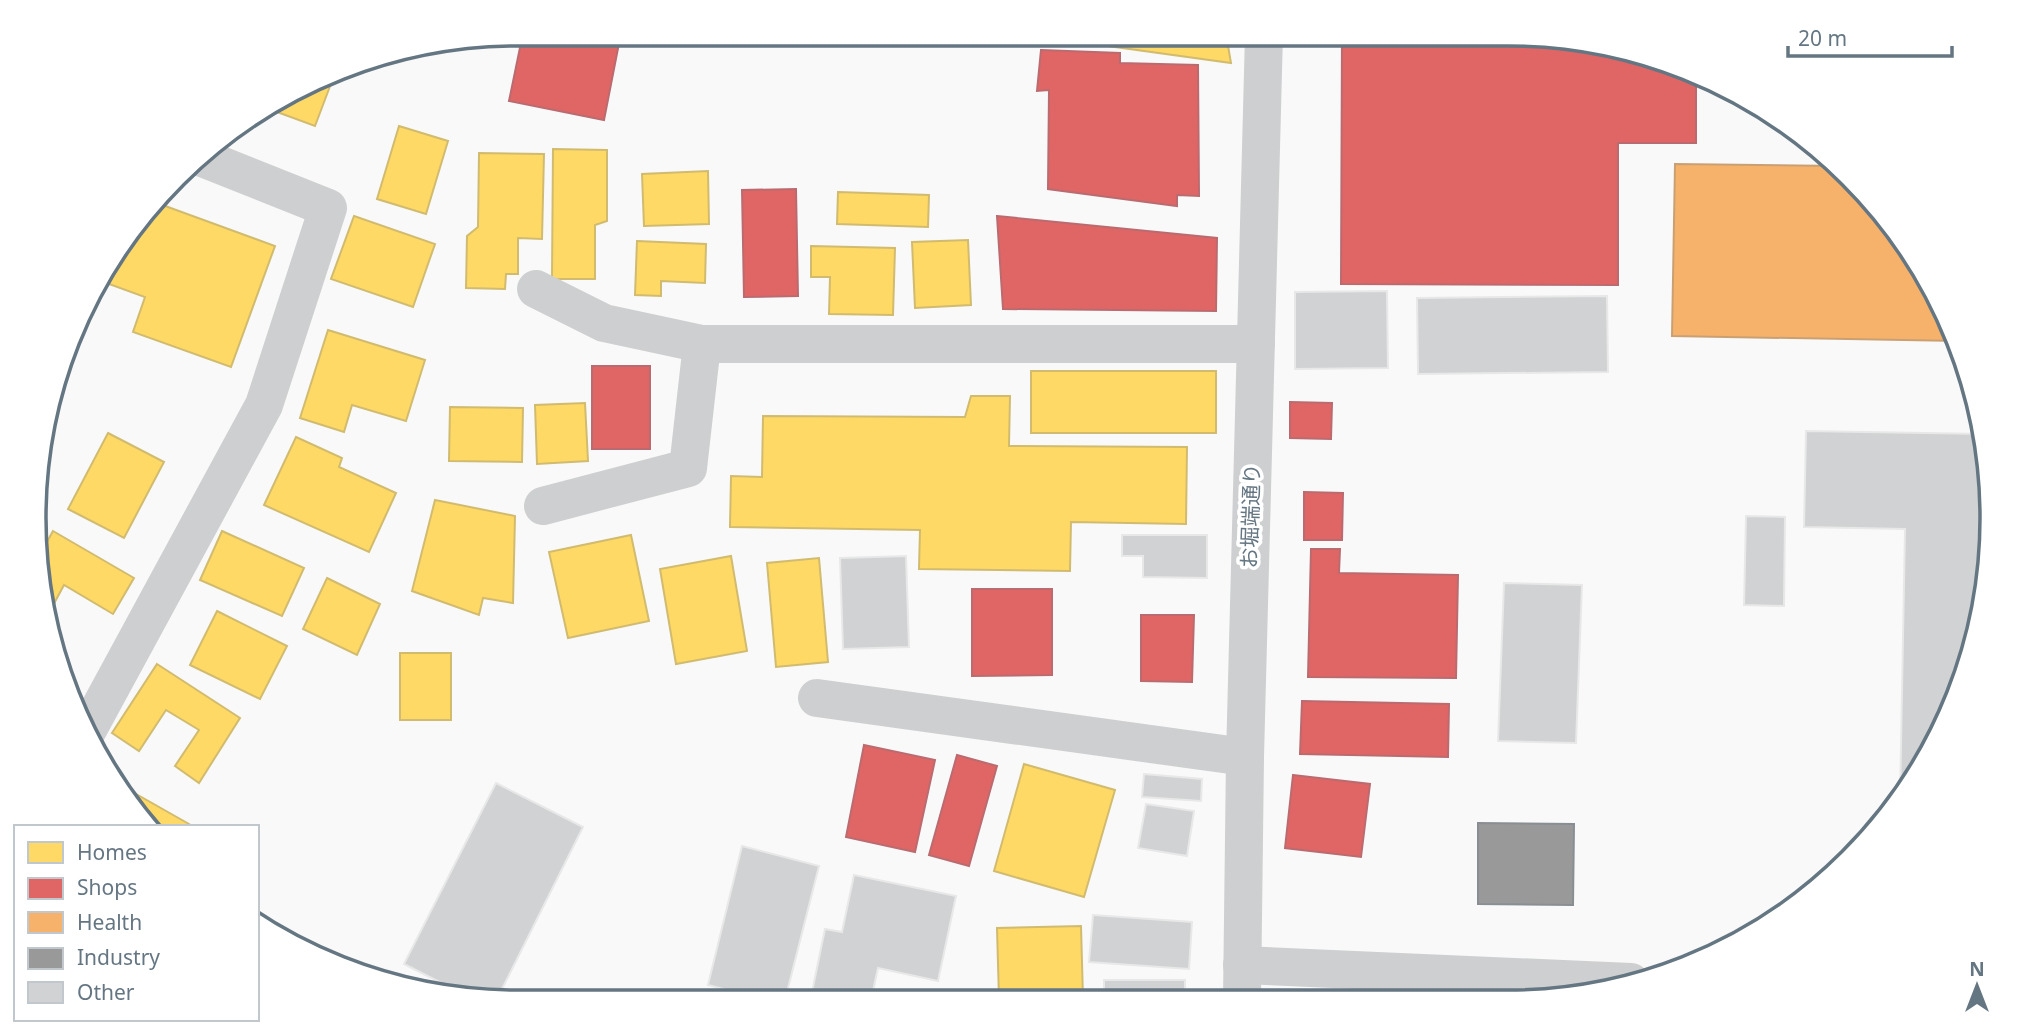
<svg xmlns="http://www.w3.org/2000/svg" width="2026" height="1035" font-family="'Noto Sans','Noto Sans JP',sans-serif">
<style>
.homes{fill:#ffd966;stroke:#d1bb6f;stroke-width:2}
.shops{fill:#e06666;stroke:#bb6b6f;stroke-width:2}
.health{fill:#f6b26b;stroke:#caa072;stroke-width:2}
.industry{fill:#999;stroke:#898e92;stroke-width:2}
.building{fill:#d0d2d3;stroke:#e8e8e8;stroke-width:2}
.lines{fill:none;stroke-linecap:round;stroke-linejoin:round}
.minor{stroke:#cecfd0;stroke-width:38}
.labels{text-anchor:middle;stroke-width:7;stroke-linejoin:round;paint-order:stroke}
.street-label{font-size:21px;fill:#657683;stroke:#fff}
.rim{fill:none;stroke:#657683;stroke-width:3.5}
</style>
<rect width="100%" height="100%" fill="#f9f9f9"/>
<!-- homes -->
<g class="homes">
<polygon points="1021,34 1226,34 1231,63"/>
<polygon points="335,73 315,126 269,109"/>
<polygon points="399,126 448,141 426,214 377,199"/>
<polygon points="553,149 607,150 607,221 595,225 595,279 552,279"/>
<polygon points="479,153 544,154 542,239 518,238 518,274 506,274 505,289 466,288 467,236 478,227"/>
<polygon points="708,171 709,224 644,226 642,174"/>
<polygon points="838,192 929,195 928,227 837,224"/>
<polygon points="157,203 275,246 231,367 133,332 145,297 98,280 115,249"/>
<polygon points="354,216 435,244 413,307 331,279"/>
<polygon points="968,240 971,305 915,308 912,242"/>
<polygon points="637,241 706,244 705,283 661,281 661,296 635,295"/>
<polygon points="811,246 895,248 893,315 829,314 830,277 811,277"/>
<polygon points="328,330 425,360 406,421 352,405 344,432 300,418"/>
<rect x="1031" y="371" width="185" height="62"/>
<polygon points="971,396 1010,396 1009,446 1187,447 1186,524 1071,522 1070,571 919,569 920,530 730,527 731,476 762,477 763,416 965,417"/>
<polygon points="585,403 588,461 537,464 535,405"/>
<polygon points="450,407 523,408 522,462 449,461"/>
<polygon points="108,433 164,462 124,538 68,509"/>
<polygon points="296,437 342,458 339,467 396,493 369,552 264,505"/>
<polygon points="435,500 515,516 513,603 483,598 479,615 412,591"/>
<polygon points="53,531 134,578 113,614 64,585 49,613 47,612 37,581 38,558"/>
<polygon points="222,531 304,568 282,616 200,580"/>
<polygon points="631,535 649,621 568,638 549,552"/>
<polygon points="731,556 747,651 676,664 660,569"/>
<polygon points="819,558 828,662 776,667 767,563"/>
<polygon points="327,578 380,604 357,655 303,629"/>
<polygon points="217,611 287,646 260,699 190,665"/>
<rect x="400" y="653" width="51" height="67"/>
<polygon points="157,664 240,718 199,783 175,766 199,730 166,710 139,751 112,733"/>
<polygon points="1024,764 1115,790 1084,897 994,871"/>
<polygon points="122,786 189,824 187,827 151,827"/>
<polygon points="1081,926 1083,999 999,999 997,928"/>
</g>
<!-- shops -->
<g class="shops">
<polygon points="523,33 621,33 604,120 509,101"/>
<polygon points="1342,34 1540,34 1633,50 1696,73 1696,143 1618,143 1618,285 1341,284"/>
<polygon points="1041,50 1120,53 1120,63 1198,65 1199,196 1177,195 1177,206 1048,189 1049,90 1037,91"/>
<polygon points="796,189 798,296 744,297 742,190"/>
<polygon points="997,216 1217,238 1216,311 1003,309"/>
<rect x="592" y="366" width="58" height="83"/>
<polygon points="1290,402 1332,403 1331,439 1290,438"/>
<polygon points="1304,492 1343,493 1342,540 1304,540"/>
<polygon points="1311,549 1340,549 1339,573 1458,575 1456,678 1308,677"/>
<polygon points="972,589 1052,589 1052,675 972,676"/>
<polygon points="1141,615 1194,615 1192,682 1141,681"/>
<polygon points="1302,701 1449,704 1448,757 1300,754"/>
<polygon points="864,745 935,760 915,852 846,837"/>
<polygon points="957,755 997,766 969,866 929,855"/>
<polygon points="1293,775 1370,784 1361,857 1285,848"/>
</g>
<!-- health -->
<polygon class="health" points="1675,164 1838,166 1872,198 1928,275 1958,341 1672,336"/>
<!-- industry -->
<polygon class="industry" points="1478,823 1574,824 1573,905 1478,904"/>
<!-- building -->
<g class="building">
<polygon points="1387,291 1388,368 1295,369 1295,292"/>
<polygon points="1607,296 1608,372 1418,374 1417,298"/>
<polygon points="1806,431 1984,434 1989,454 1992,549 1976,642 1943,731 1900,800 1905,529 1804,527"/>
<polygon points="1746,516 1785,517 1784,606 1744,605"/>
<polygon points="1122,535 1207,535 1207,578 1143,577 1143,556 1122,556"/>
<polygon points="906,556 909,647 843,649 840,558"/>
<polygon points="1504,583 1582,585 1576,743 1498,741"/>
<polygon points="1144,774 1202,779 1201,801 1142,797"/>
<polygon points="496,783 583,827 496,1001 486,1001 471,998 404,964"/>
<polygon points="1146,804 1194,811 1187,856 1138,848"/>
<polygon points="742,846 819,866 785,1000 766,1000 708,985"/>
<polygon points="854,875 956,896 938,981 878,968 871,1000 824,1000 811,997 825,929 842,932"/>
<polygon points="1093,915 1192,922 1189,969 1089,962"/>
<rect x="1104" y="980" width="81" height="19"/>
</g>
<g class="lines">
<!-- minor -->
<g class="minor">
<polyline points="536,289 604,323 702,344"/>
<polyline points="543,506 688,468 702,344 1256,344"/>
<polyline points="817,698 1245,757"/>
<polyline points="85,735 264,405 328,208 200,157"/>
<polyline points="1242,965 1631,982"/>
<polyline points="1242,999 1245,757 1264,34"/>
</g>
</g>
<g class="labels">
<!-- street labels -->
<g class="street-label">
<text transform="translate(1251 516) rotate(-88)" y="7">お堀端通り</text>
</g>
</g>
<!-- crop -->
<path d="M0 0H2026V1035H0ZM518 46H1508A472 472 0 0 1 1980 518V518A472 472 0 0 1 1508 990H518A472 472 0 0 1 46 518V518A472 472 0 0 1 518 46Z" fill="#fff" fill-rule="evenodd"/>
<path class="rim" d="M518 46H1508A472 472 0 0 1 1980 518V518A472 472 0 0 1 1508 990H518A472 472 0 0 1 46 518V518A472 472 0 0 1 518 46Z"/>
<!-- legend -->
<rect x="14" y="825" width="245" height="196" fill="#ffffff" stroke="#c1c8cd" stroke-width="2"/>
<rect x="28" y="842" width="35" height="21" fill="#ffd966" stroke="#c1c8cd" stroke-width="2"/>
<text x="77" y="860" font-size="21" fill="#657683">Homes</text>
<rect x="28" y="878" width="35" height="21" fill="#e06666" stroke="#c1c8cd" stroke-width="2"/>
<text x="77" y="895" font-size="21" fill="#657683">Shops</text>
<rect x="28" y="912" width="35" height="21" fill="#f6b26b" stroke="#c1c8cd" stroke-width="2"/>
<text x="77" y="930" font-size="21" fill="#657683">Health</text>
<rect x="28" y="948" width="35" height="21" fill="#999999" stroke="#c1c8cd" stroke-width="2"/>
<text x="77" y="965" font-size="21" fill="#657683">Industry</text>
<rect x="28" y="982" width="35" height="21" fill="#d0d2d3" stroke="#c1c8cd" stroke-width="2"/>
<text x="77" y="1000" font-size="21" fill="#657683">Other</text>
<!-- north arrow -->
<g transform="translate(1977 986)" stroke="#ffffff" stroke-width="5" paint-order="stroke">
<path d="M0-5L12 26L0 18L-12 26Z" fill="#657683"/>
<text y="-10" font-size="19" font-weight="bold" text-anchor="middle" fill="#657683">N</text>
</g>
<!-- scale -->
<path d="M1788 46v10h164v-10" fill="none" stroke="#657683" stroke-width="3.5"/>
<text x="1798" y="46" font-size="21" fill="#657683" stroke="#ffffff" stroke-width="5" paint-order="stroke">20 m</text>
</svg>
